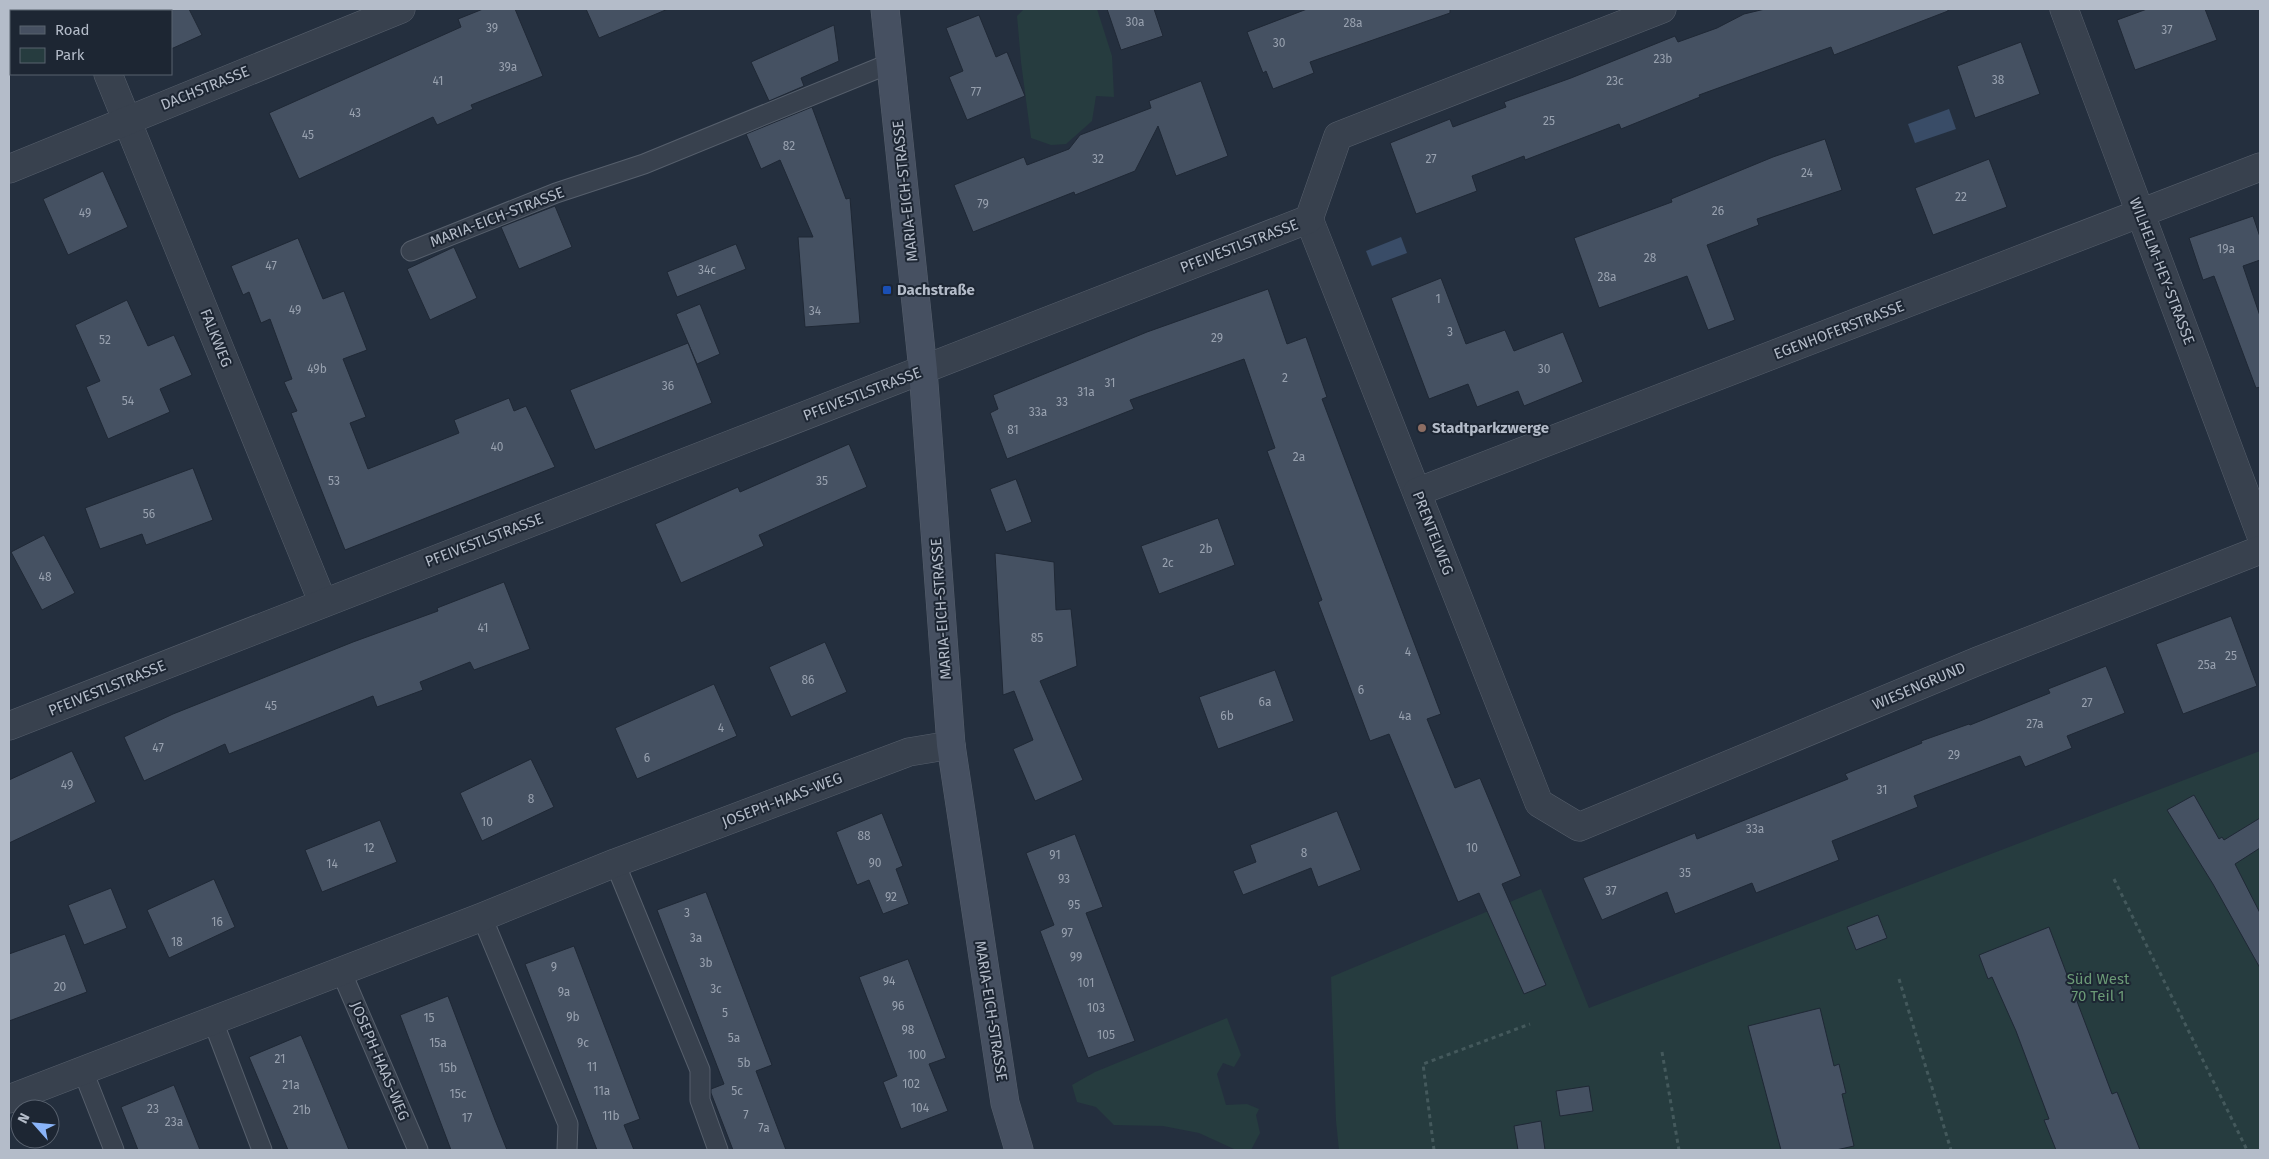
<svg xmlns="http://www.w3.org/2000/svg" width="2269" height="1159" font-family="'Fira Sans',sans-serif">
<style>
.green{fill:#263c3f}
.water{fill:#394c67}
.building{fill:#455162;stroke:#1f2835}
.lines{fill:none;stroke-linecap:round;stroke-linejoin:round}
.lane-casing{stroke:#565f6c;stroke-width:21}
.street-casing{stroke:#565f6c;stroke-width:29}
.secondary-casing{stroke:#565f6c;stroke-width:29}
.path{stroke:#44595c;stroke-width:3;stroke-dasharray:4 4;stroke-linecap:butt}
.lane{stroke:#38414e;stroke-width:19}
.street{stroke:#38414e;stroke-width:28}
.secondary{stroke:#465061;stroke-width:28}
.transit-dot{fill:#1a4fb4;stroke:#1d2633;stroke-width:2}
.education-dot{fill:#8d6e63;stroke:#1d2633;stroke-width:2}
.labels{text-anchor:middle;stroke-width:4;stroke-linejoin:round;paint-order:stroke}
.number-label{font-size:12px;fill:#98a1af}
.street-label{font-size:15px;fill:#b4bcc9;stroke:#1d2633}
.poi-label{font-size:15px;font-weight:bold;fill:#b4bcc9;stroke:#1d2633;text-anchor:start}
.park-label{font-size:15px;fill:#6b9a76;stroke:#1d2633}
</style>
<rect width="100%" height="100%" fill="#242f3e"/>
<!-- green -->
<g class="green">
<polygon points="1024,9 1097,9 1112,56 1114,97 1096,96 1092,121 1066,144 1051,145 1031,138 1021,62 1017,16"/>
<polygon points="2260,751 2260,1150 1339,1150 1336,1121 1331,977 1541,889 1589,1008"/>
<polygon points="1227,1018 1241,1055 1234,1067 1223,1063 1217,1074 1226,1105 1247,1104 1259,1109 1256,1115 1260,1133 1251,1150 1234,1149 1199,1133 1163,1126 1114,1125 1096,1107 1077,1102 1072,1085 1095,1072"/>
</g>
<!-- water -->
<g class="water">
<polygon points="1949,109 1956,129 1915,143 1908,124"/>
<polygon points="1401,237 1407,253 1372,266 1366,251"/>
</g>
<!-- building -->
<g class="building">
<polygon points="171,9 189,9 202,35 171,49"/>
<polygon points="483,9 515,9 543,76 471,105 473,109 437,125 433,117 299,179 269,113 461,27 458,19"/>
<polygon points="586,9 668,9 599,38"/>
<polygon points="1107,9 1154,9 1163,36 1121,50"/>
<polygon points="1307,9 1450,9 1450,13 1310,62 1314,73 1273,89 1266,71 1263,73 1247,32"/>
<polygon points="1765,9 1948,9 1948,11 1834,55 1831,47 1699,95 1700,97 1621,129 1619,124 1525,160 1524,156 1472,176 1477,191 1416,214 1390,143 1450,119 1453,127 1506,107 1504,102 1571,78 1675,36 1678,42 1717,28 1744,14"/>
<polygon points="2147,9 2205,9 2217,40 2135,70 2117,20"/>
<polygon points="979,15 996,57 1007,52 1025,96 967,120 949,77 963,71 946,28"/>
<polygon points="834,25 839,61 801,78 804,86 769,101 751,62"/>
<polygon points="2021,42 2040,94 1975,118 1957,66"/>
<polygon points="1201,81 1228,156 1176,176 1158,126 1135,171 1075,195 1074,192 973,232 954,185 1024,157 1027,165 1069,149 1080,135 1151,108 1149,101"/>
<polygon points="812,107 846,199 850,198 860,323 805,327 798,237 813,237 780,160 761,169 746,134"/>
<polygon points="1825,139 1842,190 1757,219 1759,225 1707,245 1735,320 1708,330 1687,276 1599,308 1574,238 1672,202 1671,199 1773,157"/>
<polygon points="1989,159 2007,207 1933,235 1915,188"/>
<polygon points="103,171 128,227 68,255 43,199"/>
<polygon points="555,206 572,247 519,269 501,227"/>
<polygon points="2253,216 2260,237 2260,260 2243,266 2260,316 2260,387 2256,388 2214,276 2203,280 2189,238"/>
<polygon points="298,238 323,299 344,291 367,350 343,359 366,417 350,423 368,469 459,433 454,420 509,398 514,411 526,406 555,467 345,550 291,413 297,411 284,382 292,379 270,319 261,323 249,292 243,295 231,266"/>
<polygon points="736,244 746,269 677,297 667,272"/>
<polygon points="454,247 477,298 430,320 407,269"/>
<polygon points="1441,278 1466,344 1505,330 1514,351 1563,332 1583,382 1524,406 1518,391 1477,407 1468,384 1429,399 1391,298"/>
<polygon points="1268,289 1287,344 1306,337 1327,397 1322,399 1441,714 1427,719 1455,788 1480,778 1521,876 1502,884 1546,985 1524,994 1479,893 1458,902 1389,734 1370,741 1318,602 1322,600 1267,451 1275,448 1244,359 1130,400 1134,409 1007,459 990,413 998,409 993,395 1147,332"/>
<polygon points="127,300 148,346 174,335 192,375 160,389 170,412 108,439 86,387 100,381 75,325"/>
<polygon points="700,304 720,354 697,364 676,314"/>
<polygon points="688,343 712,403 595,450 570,390"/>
<polygon points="849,444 867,487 759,535 764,546 681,583 655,524 738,487 740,492"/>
<polygon points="193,468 213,520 146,545 142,534 100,549 85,508"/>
<polygon points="1016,479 1032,522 1006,532 990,489"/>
<polygon points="1218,518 1235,565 1159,594 1141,546"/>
<polygon points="44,535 75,593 42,610 11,552"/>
<polygon points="995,553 1054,562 1056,610 1071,609 1077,666 1040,681 1083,780 1035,801 1013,749 1033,740 1014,691 1003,695"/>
<polygon points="504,582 530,649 474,670 470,662 420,682 423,690 377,707 373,696 229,754 225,744 144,781 124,737 173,714 353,642 438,611 437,608"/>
<polygon points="2231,616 2257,686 2183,714 2156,644"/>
<polygon points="825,642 847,692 791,717 769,667"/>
<polygon points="2106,666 2125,713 2067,736 2072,748 2025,767 2020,756 1914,796 1918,807 1832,841 1839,860 1756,893 1752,883 1675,914 1667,892 1602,920 1583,878 1695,833 1697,839 1848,779 1845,774 1922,743 1921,741 1969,724 1970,725 2050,693 2048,689"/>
<polygon points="1275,670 1294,721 1218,749 1199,697"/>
<polygon points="714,684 737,736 637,779 615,728"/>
<polygon points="72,751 96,802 9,843 9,780"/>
<polygon points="531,759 554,807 482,841 460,793"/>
<polygon points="2194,795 2219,839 2222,837 2224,840 2260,818 2260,848 2235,864 2260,913 2260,968 2213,884 2167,810"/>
<polygon points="1337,811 1361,870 1318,887 1311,868 1243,895 1233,871 1256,862 1250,845"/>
<polygon points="882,813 903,866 896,869 909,904 883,914 869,880 857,885 836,832"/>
<polygon points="380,820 397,862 322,892 305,850"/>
<polygon points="1075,834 1103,907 1086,913 1135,1041 1088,1058 1040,931 1054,925 1026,853"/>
<polygon points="214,879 235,927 169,958 147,910"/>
<polygon points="111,888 127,928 84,945 68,905"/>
<polygon points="706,892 772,1065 756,1071 786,1150 733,1150 711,1093 711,1089 724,1084 657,910"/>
<polygon points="1878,915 1887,938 1856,950 1847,927"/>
<polygon points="2049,927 2112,1094 2117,1092 2140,1150 2056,1150 2044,1120 2049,1119 2016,1031 1992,977 1988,979 1979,955"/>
<polygon points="65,934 87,992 9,1021 9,954"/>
<polygon points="574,946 640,1119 624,1125 634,1150 597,1150 525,964"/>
<polygon points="908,959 946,1058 929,1064 948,1111 901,1129 883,1082 897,1076 859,977"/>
<polygon points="448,996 495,1120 507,1150 451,1150 400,1015"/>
<polygon points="1820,1008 1834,1066 1839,1064 1846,1093 1842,1094 1854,1146 1836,1150 1781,1150 1748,1026"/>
<polygon points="301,1035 312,1061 349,1150 288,1150 249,1057"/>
<polygon points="174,1085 200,1150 138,1150 121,1107"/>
<polygon points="1589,1086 1593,1111 1560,1116 1556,1091"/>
<polygon points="1541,1121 1545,1150 1518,1150 1514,1126"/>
</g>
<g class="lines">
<!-- lane casing -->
<g class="lane-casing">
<g id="lane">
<polyline points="411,251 556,193 644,164 891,63"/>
<polyline points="615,863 700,1070 700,1100 718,1150"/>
<polyline points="482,917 568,1124 567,1150"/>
<polyline points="341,971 418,1150"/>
<polyline points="213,1021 262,1150"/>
<polyline points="83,1071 114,1150"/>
</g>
</g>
<!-- street casing -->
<g class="street-casing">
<g id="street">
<polyline points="81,9 82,11"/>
<polyline points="2064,9 2260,533"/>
<polyline points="108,74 323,603"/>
<polyline points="9,169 401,9"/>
<polyline points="1309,219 1539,803 1579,827 1978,661 2260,550"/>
<polyline points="1417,492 2260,167"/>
<polyline points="9,726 1309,219 1338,136 1662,9"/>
<polyline points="9,1099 482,917 615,863 909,752 951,745"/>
</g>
</g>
<!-- secondary casing -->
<g class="secondary-casing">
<polyline id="secondary" points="885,9 923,370 951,745 1005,1103 1019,1150"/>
</g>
<!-- path -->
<g class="path">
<polyline points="2114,879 2247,1150"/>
<polyline points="1899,979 1951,1150"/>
<polyline points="1662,1052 1679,1150"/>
<polyline points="1434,1150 1423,1064 1530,1024"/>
</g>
<!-- lane -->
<use href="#lane" class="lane"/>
<!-- street -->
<use href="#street" class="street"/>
<!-- secondary -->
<use href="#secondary" class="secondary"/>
</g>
<!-- markers -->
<rect class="transit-dot" x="882" y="285" width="10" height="10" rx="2.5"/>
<circle class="education-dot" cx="1422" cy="428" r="5"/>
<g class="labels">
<!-- number labels -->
<g class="number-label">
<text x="1135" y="26">30a</text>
<text x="1353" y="27">28a</text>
<text x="492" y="32">39</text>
<text x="2167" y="34">37</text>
<text x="1279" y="47">30</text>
<text x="1663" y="63">23b</text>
<text x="508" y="71">39a</text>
<text x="1998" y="84">38</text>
<text x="438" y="85">41</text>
<text x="1615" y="85">23c</text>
<text x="976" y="96">77</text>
<text x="355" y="117">43</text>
<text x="1549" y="125">25</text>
<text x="308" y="139">45</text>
<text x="789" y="150">82</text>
<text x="1098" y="163">32</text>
<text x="1431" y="163">27</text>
<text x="1807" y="177">24</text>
<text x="1961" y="201">22</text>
<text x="983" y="208">79</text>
<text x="1718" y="215">26</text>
<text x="85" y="217">49</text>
<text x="2226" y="253">19a</text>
<text x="1650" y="262">28</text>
<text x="271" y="270">47</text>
<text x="707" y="274">34c</text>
<text x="1607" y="281">28a</text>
<text x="1438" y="303">1</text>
<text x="295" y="314">49</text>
<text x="815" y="315">34</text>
<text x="1450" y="336">3</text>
<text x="1217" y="342">29</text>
<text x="105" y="344">52</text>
<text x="317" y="373">49b</text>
<text x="1544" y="373">30</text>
<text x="1285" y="382">2</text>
<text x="1110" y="387">31</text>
<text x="668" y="390">36</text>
<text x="1086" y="396">31a</text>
<text x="128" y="405">54</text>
<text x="1062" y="406">33</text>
<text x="1038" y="416">33a</text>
<text x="1013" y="434">81</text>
<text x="497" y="451">40</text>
<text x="1299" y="461">2a</text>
<text x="334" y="485">53</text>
<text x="822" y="485">35</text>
<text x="149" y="518">56</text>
<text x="1206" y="553">2b</text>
<text x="1168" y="567">2c</text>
<text x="45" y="581">48</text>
<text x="483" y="632">41</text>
<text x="1037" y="642">85</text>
<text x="1408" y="656">4</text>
<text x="2231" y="660">25</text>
<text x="2207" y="669">25a</text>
<text x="808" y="684">86</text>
<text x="1361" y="694">6</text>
<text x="1265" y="706">6a</text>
<text x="2087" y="707">27</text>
<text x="271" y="710">45</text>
<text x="1227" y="720">6b</text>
<text x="1405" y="720">4a</text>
<text x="2035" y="728">27a</text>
<text x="721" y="732">4</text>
<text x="158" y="752">47</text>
<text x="1954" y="759">29</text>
<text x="647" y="762">6</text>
<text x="67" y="789">49</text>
<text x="1882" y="794">31</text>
<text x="531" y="803">8</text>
<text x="487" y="826">10</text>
<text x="1755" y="833">33a</text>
<text x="864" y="840">88</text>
<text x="369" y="852">12</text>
<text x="1472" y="852">10</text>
<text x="1304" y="857">8</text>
<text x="1055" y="859">91</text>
<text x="875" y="867">90</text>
<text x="332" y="868">14</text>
<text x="1685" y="877">35</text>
<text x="1064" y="883">93</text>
<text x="1611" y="895">37</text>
<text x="891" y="901">92</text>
<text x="1074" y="909">95</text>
<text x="687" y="917">3</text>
<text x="217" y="926">16</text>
<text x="1067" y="937">97</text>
<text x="696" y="942">3a</text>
<text x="177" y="946">18</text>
<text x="1076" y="961">99</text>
<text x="706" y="967">3b</text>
<text x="554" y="971">9</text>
<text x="889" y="985">94</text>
<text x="1086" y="987">101</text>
<text x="60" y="991">20</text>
<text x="716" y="993">3c</text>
<text x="564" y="996">9a</text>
<text x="898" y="1010">96</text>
<text x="1096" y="1012">103</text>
<text x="725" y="1017">5</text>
<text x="573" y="1021">9b</text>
<text x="429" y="1022">15</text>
<text x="908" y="1034">98</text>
<text x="1106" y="1039">105</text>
<text x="734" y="1042">5a</text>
<text x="438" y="1047">15a</text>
<text x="583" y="1047">9c</text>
<text x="917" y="1059">100</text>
<text x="280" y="1063">21</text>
<text x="744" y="1067">5b</text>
<text x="592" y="1071">11</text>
<text x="448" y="1072">15b</text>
<text x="911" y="1088">102</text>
<text x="291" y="1089">21a</text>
<text x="602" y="1095">11a</text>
<text x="737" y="1095">5c</text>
<text x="458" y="1098">15c</text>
<text x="920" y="1112">104</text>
<text x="153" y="1113">23</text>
<text x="302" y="1114">21b</text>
<text x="746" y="1119">7</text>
<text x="611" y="1120">11b</text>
<text x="467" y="1122">17</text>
<text x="174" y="1126">23a</text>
<text x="764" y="1132">7a</text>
</g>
<!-- street labels -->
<g class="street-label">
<text transform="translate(205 88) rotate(-22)" y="5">DACHSTRASSE</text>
<text transform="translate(905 191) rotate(-96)" y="5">MARIA-EICH-STRASSE</text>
<text transform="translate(497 217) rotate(-21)" y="5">MARIA-EICH-STRASSE</text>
<text transform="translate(1239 246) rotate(-21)" y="5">PFEIVESTLSTRASSE</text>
<text transform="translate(2162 271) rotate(69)" y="5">WILHELM-HEY-STRASSE</text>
<text transform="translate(1839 330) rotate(-21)" y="5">EGENHOFERSTRASSE</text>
<text transform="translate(216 338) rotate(68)" y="5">FALKWEG</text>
<text transform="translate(862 394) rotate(-21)" y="5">PFEIVESTLSTRASSE</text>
<text transform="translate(1433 533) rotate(69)" y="5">PRENTELWEG</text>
<text transform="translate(484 540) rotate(-21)" y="5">PFEIVESTLSTRASSE</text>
<text transform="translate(941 609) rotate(-94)" y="5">MARIA-EICH-STRASSE</text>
<text transform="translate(1919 686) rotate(-23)" y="5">WIESENGRUND</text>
<text transform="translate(107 688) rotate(-22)" y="5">PFEIVESTLSTRASSE</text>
<text transform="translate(782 800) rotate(-21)" y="5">JOSEPH-HAAS-WEG</text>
<text transform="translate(991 1011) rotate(81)" y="5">MARIA-EICH-STRASSE</text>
<text transform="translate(380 1061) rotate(67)" y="5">JOSEPH-HAAS-WEG</text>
</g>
<!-- poi labels -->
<g class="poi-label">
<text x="897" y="295">Dachstraße</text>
<text x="1432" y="433">Stadtparkzwerge</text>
</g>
<!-- park labels -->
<g class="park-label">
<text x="2098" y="984">Süd West<tspan x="2098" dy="17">70 Teil 1</tspan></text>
</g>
</g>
<!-- border -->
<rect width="2269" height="1159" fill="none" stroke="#b4bcc9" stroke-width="20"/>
<!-- legend -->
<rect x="10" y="10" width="162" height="65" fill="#1d2633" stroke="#59626f"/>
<rect x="20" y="26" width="25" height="8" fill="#465061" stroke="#59626f"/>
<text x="55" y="35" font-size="15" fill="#b4bcc9">Road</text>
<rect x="20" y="48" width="25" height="15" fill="#263c3f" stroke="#59626f"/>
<text x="55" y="60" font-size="15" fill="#b4bcc9">Park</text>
<!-- north arrow -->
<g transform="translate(35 1124) rotate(297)"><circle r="24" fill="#1d2633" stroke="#59626f"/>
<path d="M0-4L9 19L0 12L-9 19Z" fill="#8ab4f8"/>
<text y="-8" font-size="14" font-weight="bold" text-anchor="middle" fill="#b4bcc9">N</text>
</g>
</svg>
